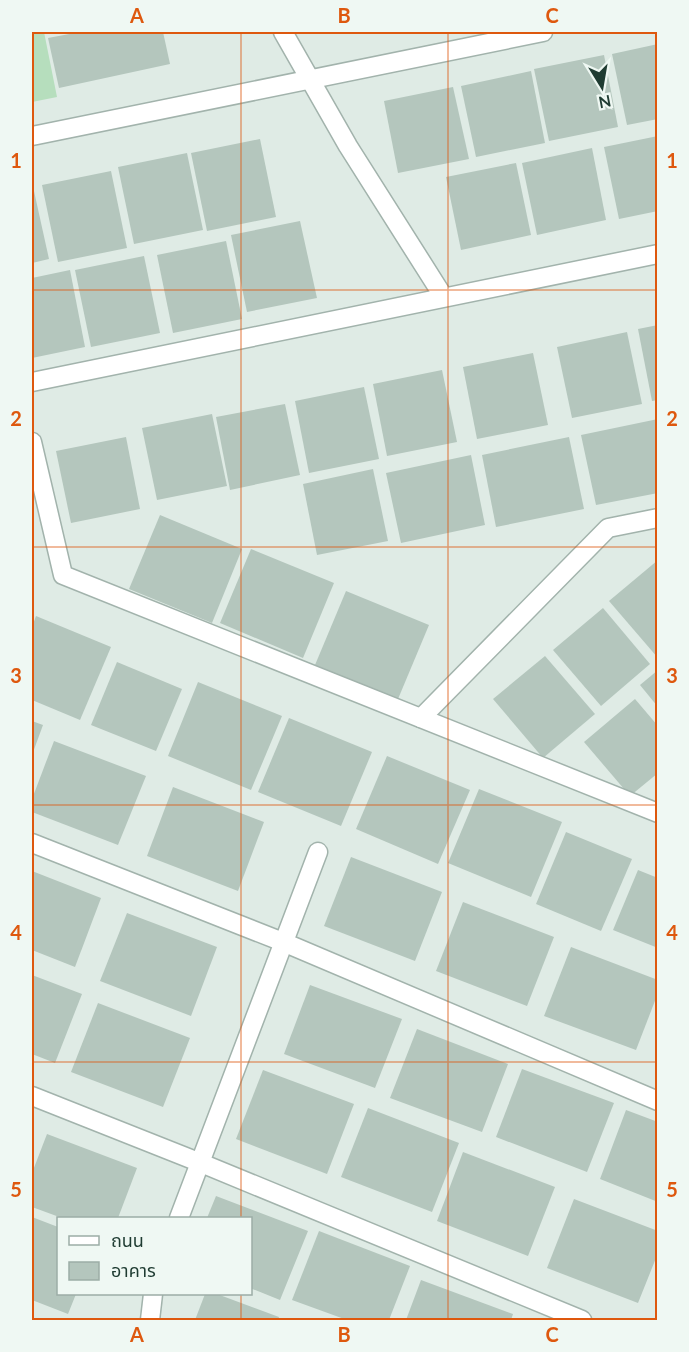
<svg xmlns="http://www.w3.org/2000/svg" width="689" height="1352" font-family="Lato,'Noto Sans Thai',sans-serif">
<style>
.green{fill:#b6debd}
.building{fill:#b4c6bd}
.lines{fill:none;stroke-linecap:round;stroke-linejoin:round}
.minor-casing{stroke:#a2b3ac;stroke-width:21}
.minor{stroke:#fff;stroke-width:18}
.grid{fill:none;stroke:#de580e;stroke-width:1.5;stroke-opacity:0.55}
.neatline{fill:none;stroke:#de580e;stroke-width:2}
.grid-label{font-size:20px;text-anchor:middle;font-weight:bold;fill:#de580e}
</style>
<rect width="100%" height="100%" fill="#dfebe5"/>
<!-- green -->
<polygon class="green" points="32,32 44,32 57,97 32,102"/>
<!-- building -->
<g class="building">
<polygon points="80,32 163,32 170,64 59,88 48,38"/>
<polygon points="658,44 658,119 627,125 612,54"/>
<polygon points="604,55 618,127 549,141 534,69"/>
<polygon points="531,71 545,143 476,157 461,86"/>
<polygon points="453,87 469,159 398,173 384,101"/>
<polygon points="658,136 658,211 619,219 604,147"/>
<polygon points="260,139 276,217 207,231 191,153"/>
<polygon points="592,148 606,220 537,235 522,163"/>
<polygon points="187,153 203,230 134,244 118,167"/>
<polygon points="516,163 531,235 461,250 446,177"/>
<polygon points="111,171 127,248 58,262 42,185"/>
<polygon points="32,182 49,259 32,263"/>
<polygon points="300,221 317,298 247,312 231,235"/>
<polygon points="226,241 242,319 173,333 157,255"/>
<polygon points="144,256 160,333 91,347 75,270"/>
<polygon points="70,270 85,347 32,358 32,278"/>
<polygon points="658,325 658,400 652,401 638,329"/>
<polygon points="627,332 642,404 572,418 557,347"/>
<polygon points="533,353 548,425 477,439 463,367"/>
<polygon points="442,370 457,442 387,456 373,384"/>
<polygon points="364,387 379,459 309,473 295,401"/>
<polygon points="285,404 300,475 230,490 216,417"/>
<polygon points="212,414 227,486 157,500 142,428"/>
<polygon points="658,419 658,493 596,505 581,435"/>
<polygon points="126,437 140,509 71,523 56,451"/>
<polygon points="569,437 584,509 496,527 482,455"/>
<polygon points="471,455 485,525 401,543 386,473"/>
<polygon points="373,469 388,541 317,555 303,484"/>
<polygon points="160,515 242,549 212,623 129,589"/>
<polygon points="251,549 334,583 303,658 220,623"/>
<polygon points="658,560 658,658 609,601"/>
<polygon points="346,591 429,625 398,699 315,665"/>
<polygon points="603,608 650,664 601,706 553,650"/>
<polygon points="36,616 111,647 80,720 32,700 32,627"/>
<polygon points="545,656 595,714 543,758 493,699"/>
<polygon points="117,662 182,689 156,751 91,725"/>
<polygon points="658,670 658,707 640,685"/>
<polygon points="198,682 282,716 251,790 168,756"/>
<polygon points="635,699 658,726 658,773 630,796 584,742"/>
<polygon points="289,718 372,752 341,826 258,792"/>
<polygon points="32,721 43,725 32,755"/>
<polygon points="54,741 146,776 118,845 32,812 32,799"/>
<polygon points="387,756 470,790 438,864 356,829"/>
<polygon points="173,787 264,822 238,891 147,856"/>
<polygon points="479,789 562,822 531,897 448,863"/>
<polygon points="566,832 632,859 601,931 536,904"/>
<polygon points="351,857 442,892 415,961 324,926"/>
<polygon points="638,870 658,878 658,948 613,930"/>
<polygon points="32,871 101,898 75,967 32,950"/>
<polygon points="463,902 554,937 527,1006 436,971"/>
<polygon points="127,913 217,947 191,1016 100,981"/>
<polygon points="571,947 658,980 658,993 636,1050 544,1016"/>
<polygon points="32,975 82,994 55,1063 32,1054"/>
<polygon points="310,985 402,1019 375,1088 284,1054"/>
<polygon points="98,1003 190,1038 163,1107 71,1072"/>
<polygon points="417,1029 508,1064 482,1132 390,1098"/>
<polygon points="522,1069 614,1103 587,1172 496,1137"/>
<polygon points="263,1070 354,1104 327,1174 236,1139"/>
<polygon points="368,1108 459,1143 432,1212 341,1177"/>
<polygon points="626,1110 658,1122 658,1202 600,1179"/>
<polygon points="47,1134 137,1168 118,1218 62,1218 32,1207 32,1173"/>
<polygon points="463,1152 555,1187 528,1256 437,1221"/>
<polygon points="216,1196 308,1231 280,1300 250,1288 250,1218 207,1218"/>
<polygon points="574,1199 658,1231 658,1253 638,1303 547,1268"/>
<polygon points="32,1217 58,1227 58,1294 76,1294 68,1314 32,1300"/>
<polygon points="319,1231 410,1266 389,1320 347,1320 292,1300"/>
<polygon points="421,1280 513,1314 511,1320 406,1320"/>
<polygon points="205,1294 217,1294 279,1317 278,1320 195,1320"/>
</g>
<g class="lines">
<!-- minor casing -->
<g class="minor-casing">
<g id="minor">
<polyline points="283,32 348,146 443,296"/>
<polyline points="32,136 543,32"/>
<polyline points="32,382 658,254"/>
<polyline points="32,442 63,575 658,813"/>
<polyline points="421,718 608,528 658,518"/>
<polyline points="32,843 283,942 658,1101"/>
<polyline points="32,1096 201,1163 582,1320"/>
<polyline points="179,1218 318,852"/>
<polyline points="150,1320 153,1294"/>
</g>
</g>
<!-- minor -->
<use href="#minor" class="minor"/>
</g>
<!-- grid -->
<path class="grid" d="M241 32V1218M448 32V1320M32 290H658M32 547H658M32 805H658M32 1062H658M241 1294V1320"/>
<!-- border -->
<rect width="689" height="1352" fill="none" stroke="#eff8f3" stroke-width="66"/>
<!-- legend -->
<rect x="57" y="1217" width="195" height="78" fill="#eff8f3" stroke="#9cada6" stroke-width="1.5"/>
<rect x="69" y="1236" width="30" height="9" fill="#ffffff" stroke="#9cada6" stroke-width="1.5"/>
<text x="111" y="1247" font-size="18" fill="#1f3c32">ถนน</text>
<rect x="69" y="1262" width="30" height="18" fill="#b4c6bd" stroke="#9cada6" stroke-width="1.5"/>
<text x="111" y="1277" font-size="18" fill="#1f3c32">อาคาร</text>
<!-- north arrow -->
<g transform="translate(602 87) rotate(169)" stroke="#eff8f3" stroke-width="4.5" paint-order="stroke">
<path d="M0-4.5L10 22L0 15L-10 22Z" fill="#1f3c32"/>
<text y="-9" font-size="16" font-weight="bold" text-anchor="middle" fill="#1f3c32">N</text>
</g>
<rect x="33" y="33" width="623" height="1286" class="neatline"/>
<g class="grid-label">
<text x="137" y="23">A</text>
<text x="344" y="23">B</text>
<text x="552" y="23">C</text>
<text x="16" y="168">1</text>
<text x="672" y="168">1</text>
<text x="16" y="426">2</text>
<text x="672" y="426">2</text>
<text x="16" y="683">3</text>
<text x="672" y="683">3</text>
<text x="16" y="940">4</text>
<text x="672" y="940">4</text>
<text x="16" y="1197">5</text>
<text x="672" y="1197">5</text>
<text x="137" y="1342">A</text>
<text x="344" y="1342">B</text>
<text x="552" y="1342">C</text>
</g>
</svg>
